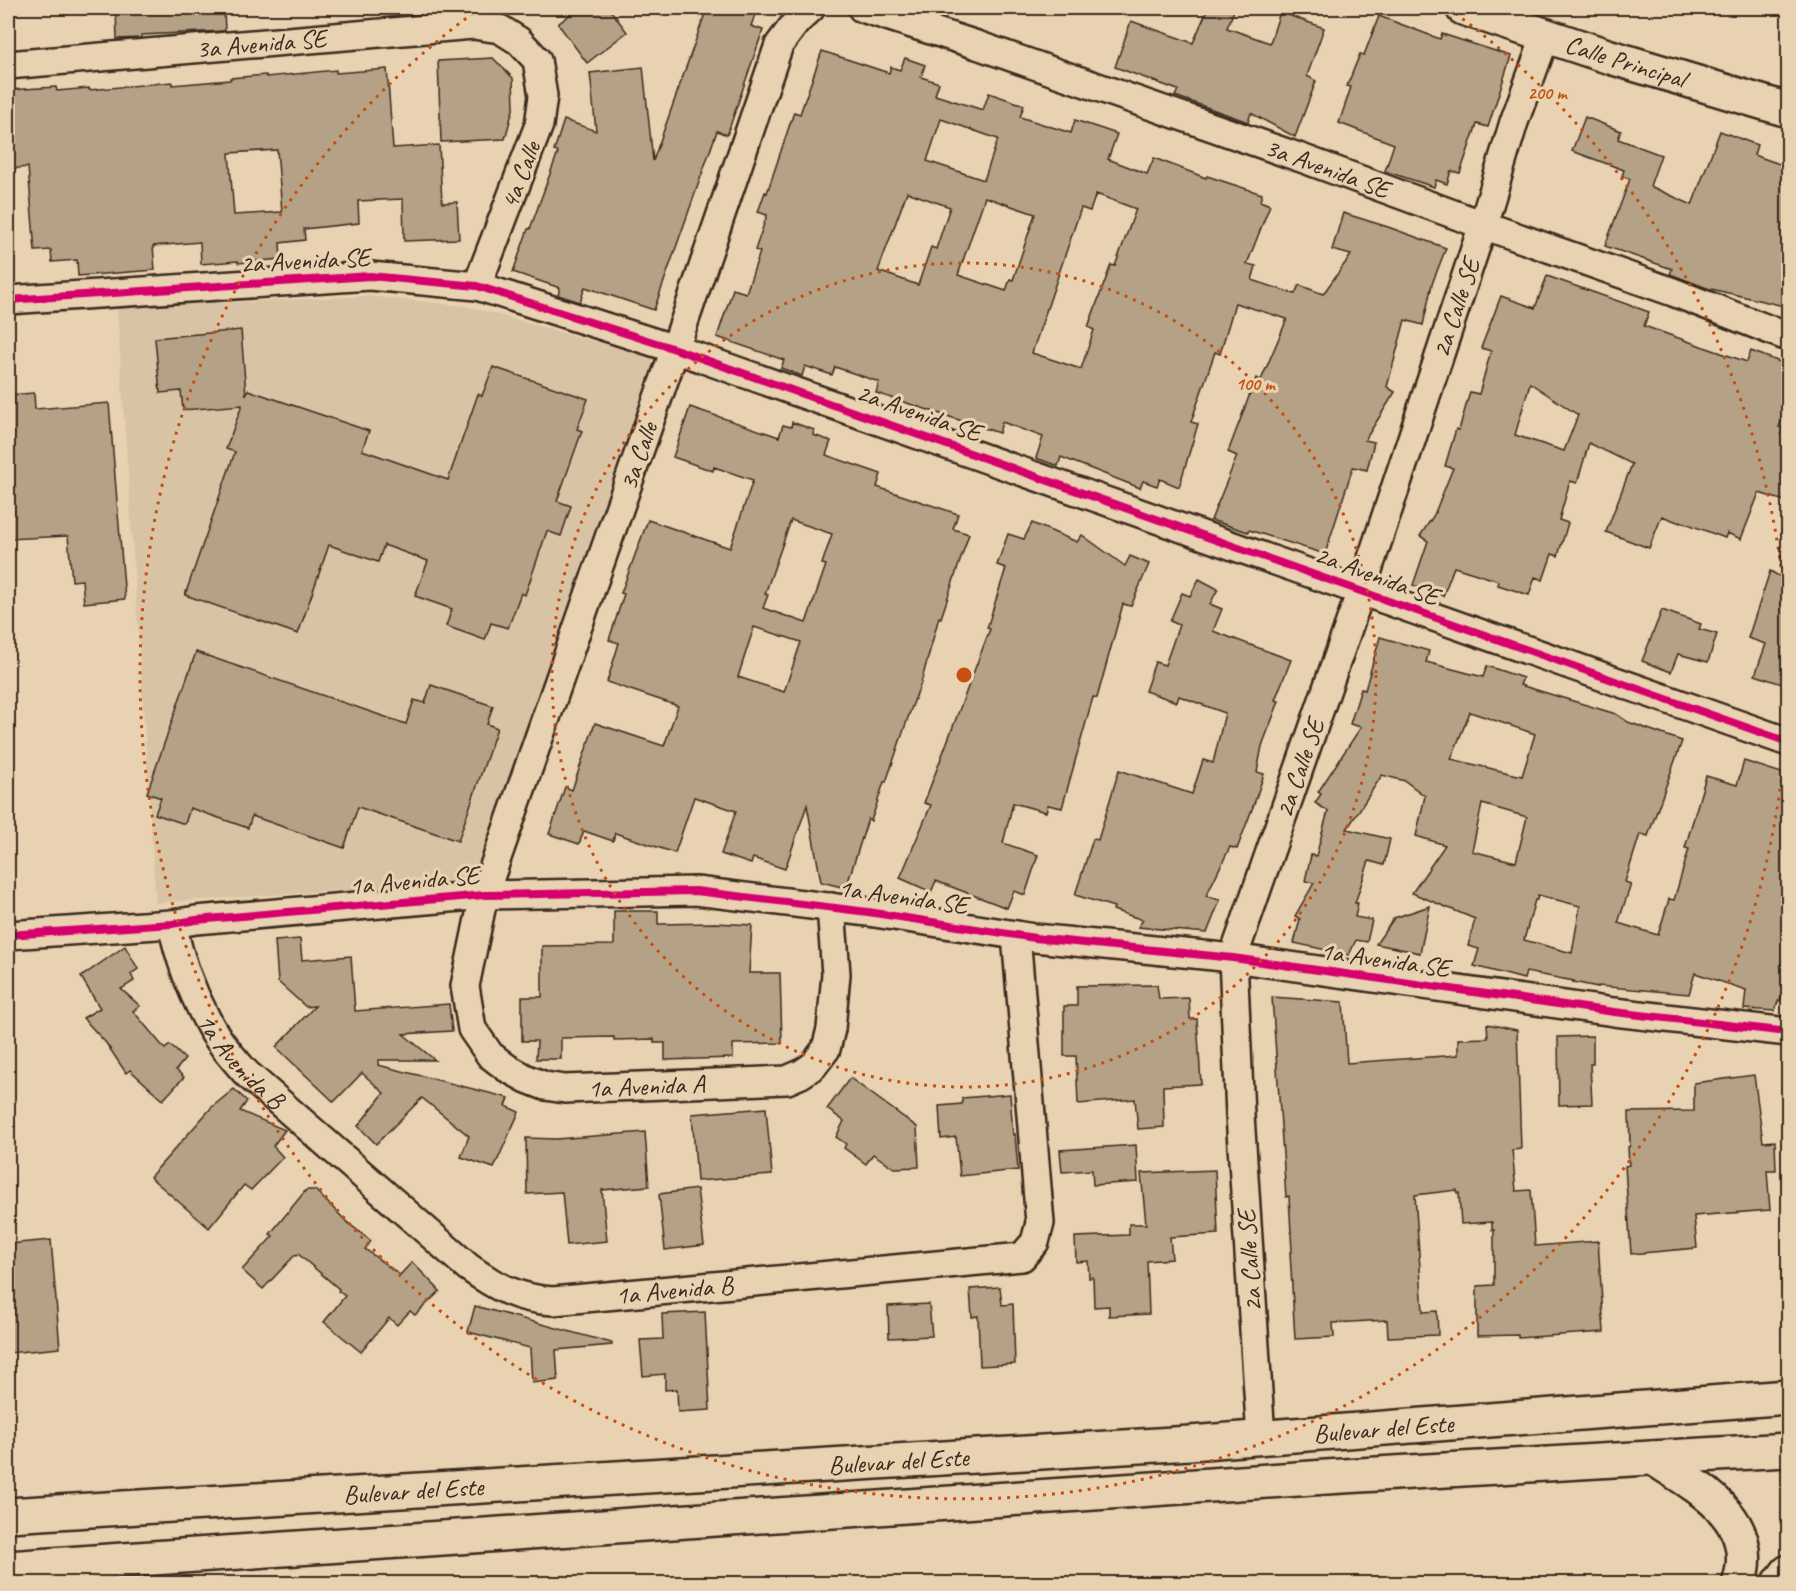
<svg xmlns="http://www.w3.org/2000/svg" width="1796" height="1591" font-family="Caveat,sans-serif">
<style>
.built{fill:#d8c3a4}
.green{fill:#c9b497;stroke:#826f5a;stroke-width:1.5}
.building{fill:#b4a186;stroke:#3b2a1e;stroke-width:1.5;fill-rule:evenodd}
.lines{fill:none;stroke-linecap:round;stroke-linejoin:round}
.street-casing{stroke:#3b2a1e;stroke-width:32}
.secondary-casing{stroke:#3b2a1e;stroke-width:38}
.highway-casing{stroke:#3b2a1e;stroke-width:38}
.street{stroke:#e8d2b1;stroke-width:27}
.secondary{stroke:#e8d2b1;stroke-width:33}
.highway{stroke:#e8d2b1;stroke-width:33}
.cycleway-casing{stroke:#e8d2b1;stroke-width:11}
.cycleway{stroke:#d6006c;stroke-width:8}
.ring{fill:none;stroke:#c55010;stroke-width:3;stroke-dasharray:3 6}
.labels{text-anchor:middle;stroke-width:6;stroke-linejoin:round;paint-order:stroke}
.street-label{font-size:26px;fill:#3b2a1e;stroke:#e8d2b1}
.centre{fill:#c55010;stroke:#e8d2b1;stroke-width:3}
.ring-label{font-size:18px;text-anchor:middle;font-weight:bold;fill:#c55010;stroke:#e8d2b1;stroke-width:6;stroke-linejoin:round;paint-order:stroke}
</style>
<rect width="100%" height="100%" fill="#e8d2b1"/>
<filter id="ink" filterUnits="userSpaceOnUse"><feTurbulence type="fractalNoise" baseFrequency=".0167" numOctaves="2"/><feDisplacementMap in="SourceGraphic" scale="12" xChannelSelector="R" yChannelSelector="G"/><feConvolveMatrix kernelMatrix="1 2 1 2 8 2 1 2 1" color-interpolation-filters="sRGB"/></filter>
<g filter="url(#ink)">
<!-- built -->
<polygon class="built" points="367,296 466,306 654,358 474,881 156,903 117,308"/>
<!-- green -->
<polygon class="green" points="565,1576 574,1583 442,1583"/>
<!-- building -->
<g class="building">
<polygon points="116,8 224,8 225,31 141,35 141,38 117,39"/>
<polygon points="579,8 609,8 627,32 587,63 558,24"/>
<polygon points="707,8 741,8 756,12 751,26 763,30 727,135 717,131 654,310 585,287 580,302 558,295 560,288 513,272 528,229 530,229 558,152 554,151 564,120 596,131 590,73 643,67 653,161"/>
<polygon points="1208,8 1235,8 1227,28 1270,43 1280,12 1324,28 1307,76 1316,81 1295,137 1251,113 1248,122 1175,96 1178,90 1115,67 1131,21 1193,43"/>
<polygon points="1379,16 1440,39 1442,34 1511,56 1488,127 1477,124 1460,173 1451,171 1447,184 1436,180 1434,187 1385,171 1394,144 1339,123 1351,87 1347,86 1360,54 1364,55"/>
<path d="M822 51 889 73 891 67 900 70 905 58 925 65 921 77 939 83 935 95 983 110 989 93 1024 105 1020 117 1071 133 1075 120 1117 134 1108 159 1147 174 1154 158 1206 178 1207 176 1262 194 1260 201 1270 205 1247 264 1256 266 1252 280 1295 294 1299 285 1323 294 1351 255 1332 250 1343 213 1388 227 1446 248 1432 284 1423 325 1405 320 1387 387 1395 392 1365 440 1374 442 1367 470 1353 467 1325 554 1249 530 1248 532 1211 520 1237 456 1228 452 1256 378 1261 380 1287 319 1235 303 1220 354 1215 352 1191 422 1198 424 1179 487 1160 479 1157 486 1143 481 1140 488 1061 457 1058 466 1036 458 1043 437 1002 422 999 433 876 393 879 382 835 367 832 375 805 366 802 376 781 368 784 360 717 337 733 289 746 293 760 252 755 250 767 215 758 212 765 192 767 193 794 112 800 114ZM941 119 998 139 984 180 927 161ZM907 192 950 207 936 249 931 247 918 285 878 271ZM1096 194 1136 209 1115 266 1111 265 1088 327 1094 330 1081 369 1032 353 1081 208 1090 211ZM985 197 1035 214 1013 280 1010 279 1006 291 958 275Z"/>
<polygon points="493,58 513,78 514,106 505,139 441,142 438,61"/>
<path d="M387 69 393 148 439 145 442 203 457 202 459 239 404 241 403 199 358 201 359 223 304 229 305 240 280 243 281 259 238 263V261L201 264 200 242 153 246 155 270 78 276 77 260 52 262 51 250 35 251 28 167 8 169V90L56 87 57 91 89 88V90L172 82V85L230 80V78L266 75V77L336 70V73ZM277 150 282 212 234 215 229 153Z"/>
<polygon points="1585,117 1621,131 1618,139 1661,155 1650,186 1692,205 1720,131 1757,145 1754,155 1788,167 1788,307 1707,288 1670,274 1672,269 1605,246 1630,179 1622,176 1624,170 1572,151"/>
<path d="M1547 276 1649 312 1644 326 1747 362 1751 351 1788 365V402L1779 427 1788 430V502L1759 493 1741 539 1727 533 1725 538 1680 521V523L1662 516 1649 548 1606 532 1632 464 1589 443 1577 483 1570 481 1559 520 1568 523 1558 556 1552 554 1543 580 1535 577 1529 595 1498 585 1499 581 1454 567 1443 596 1413 585 1428 541 1420 536 1434 515 1453 468 1445 466 1456 429 1459 430 1470 392 1479 394 1491 351 1481 348 1501 296 1535 308ZM1530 383 1578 415 1564 451 1515 435Z"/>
<polygon points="241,330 246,395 248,390 369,431 362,450 448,480 478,394 482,396 493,367 588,399 577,429 582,431 557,501 571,506 561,536 547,531 525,595 521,593 508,628 491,623 485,640 446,626 452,609 415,596 428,561 384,545 378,562 329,545 298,634 185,595 235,452 226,449 242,405 183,410 181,391 160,393 155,338"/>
<polygon points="34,393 35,409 109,403 125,599 84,603 82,580 72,581 68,536 8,539 8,395"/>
<path d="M690 407 779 437 783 425 791 427 792 422 814 430 813 435 831 441 826 455 881 474 877 487 958 514 953 529 969 534 941 618 939 617 921 683 911 709 886 782H884L871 821 868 819 846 888 821 882 807 805 785 869 753 858 751 864 721 854 736 811 694 797 675 853 615 833 613 841 584 831 579 844 549 834 565 787 572 790 595 723 664 746 678 706 607 682 619 643 609 640 624 594 621 593 648 520 730 548 753 480 714 467 713 471 673 457ZM791 520 832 534 822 564 826 565 806 623 763 608 768 595 765 594ZM754 627 801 642 784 692 738 677Z"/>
<polygon points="1032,523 1077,542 1082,535 1125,566 1130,556 1149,564 1131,606 1123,604 1097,698 1093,697 1062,808 1048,805 1046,812 1013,803 1003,843 1038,855 1025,895 1014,891 1007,908 936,881 931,892 900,878 931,805 924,803 990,629 987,628 1006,568 997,565 1008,534 1024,539"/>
<polygon points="1770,571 1788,581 1788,686 1755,675 1766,644 1748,638"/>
<polygon points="1199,579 1218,589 1210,604 1222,609 1213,631 1291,660 1275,700 1279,701 1262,746 1257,772 1264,774 1254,804 1237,849 1230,847 1206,896 1220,900 1207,933 1138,927 1143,920 1113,910 1114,907 1075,895 1093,839 1098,840 1119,770 1192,794 1203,760 1213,763 1225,713 1179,696 1177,702 1145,691 1155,662 1165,665 1179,625 1170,621 1182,593 1190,596"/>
<polygon points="1662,610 1701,624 1699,629 1717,634 1708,662 1678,654 1671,672 1642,661"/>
<path d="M1380 637 1429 651 1426 662 1483 677 1487 666 1523 678 1520 685 1616 714 1628 722 1682 741 1648 836 1640 834 1625 882 1631 884 1618 923 1658 935 1669 899 1674 900 1689 849 1685 848 1706 776 1737 785 1744 761 1788 775V975L1780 1001H1778L1775 1011 1744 1009 1746 990 1695 973 1689 994 1598 986V987L1573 982 1574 981 1526 972 1524 979 1474 966 1479 949 1468 946 1475 919 1412 893 1445 845 1416 836 1425 796 1405 781 1382 775 1347 829 1390 839 1384 865 1369 861 1355 903H1358L1355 917 1372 920 1367 942 1356 940 1349 955 1294 943 1300 919 1295 916 1314 883 1305 881 1311 855 1316 856 1328 811 1315 803 1321 794 1318 792 1361 727 1350 724 1361 689 1365 690ZM1470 712 1535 734 1522 776 1451 759ZM1482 804 1527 817 1516 862 1472 851ZM1538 895 1580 906 1572 953 1524 940 1535 900H1537Z"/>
<polygon points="196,652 406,724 414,700 425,703 431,685 493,706 487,724 497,728 458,841 358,807 344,848 252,816 248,828 190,808 185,824 155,814 161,798 147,793"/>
<polygon points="1430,906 1420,953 1376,944 1394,918"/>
<polygon points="614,911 658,911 658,924 715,923 752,925 749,973 780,973 782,1043 733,1044 733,1058 665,1060 665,1043 654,1043 654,1039 614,1040 614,1037 561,1038 561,1059 536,1059 537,1041 522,1041 522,997 542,997 542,946 614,945"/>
<polygon points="300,939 302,960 351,956 355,1011 449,1004 452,1031 403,1034 435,1060 379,1060 378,1065 509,1098 506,1106 519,1112 494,1168 461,1157 469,1136 422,1098 376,1144 358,1126 384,1093 362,1073 334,1102 276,1047 315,1006 306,1007 278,982 275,941"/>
<polygon points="125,946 138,969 131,974 134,981 121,989 140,1006 133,1011 165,1049 170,1045 185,1059 176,1070 184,1077 163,1100 130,1070 126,1073 106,1043 83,1018 100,1008 81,977"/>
<polygon points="1157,985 1159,999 1189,998 1190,1019 1197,1019 1201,1084 1163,1086 1164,1127 1138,1129 1135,1099 1078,1104 1076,1056 1064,1056 1064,1006 1077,1006 1077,986"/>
<polygon points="1272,997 1343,1002 1347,1063 1458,1055 1458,1039 1488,1038 1487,1024 1517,1030 1521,1149 1512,1150 1516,1191 1531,1190 1535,1246 1598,1241 1604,1332 1518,1338 1518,1335 1477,1336 1477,1286 1494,1285 1494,1230 1492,1230 1492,1222 1461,1224 1459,1193 1457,1193 1457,1190 1415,1195 1423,1312 1437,1311 1438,1335 1388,1337 1387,1320 1333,1323 1334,1337 1295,1339 1290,1252 1292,1252 1289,1196 1286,1197"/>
<polygon points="1593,1036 1593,1064 1590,1064 1592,1104 1559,1105 1558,1037"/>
<polygon points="1754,1075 1763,1142 1775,1141 1776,1170 1767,1170 1770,1210 1694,1216 1697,1248 1631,1254 1625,1166 1629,1165 1628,1147 1630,1146 1629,1112 1694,1111 1694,1083"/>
<polygon points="850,1078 917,1127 919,1167 894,1168 873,1154 866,1164 844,1148 846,1144 836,1137 844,1121 827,1109"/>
<polygon points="234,1089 247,1101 240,1111 285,1130 273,1146 283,1157 251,1190 244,1185 209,1228 150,1177 212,1107"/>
<polygon points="1010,1094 1013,1135 1015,1134 1018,1170 960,1176 956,1137 941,1139 939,1106 962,1104 962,1098"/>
<polygon points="766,1108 772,1175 697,1181 692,1114"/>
<polygon points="645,1132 649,1186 602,1190 607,1241 567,1245 562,1192 527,1194 526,1138 556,1139"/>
<polygon points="1136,1145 1138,1182 1093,1185 1092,1170 1062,1172 1060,1150"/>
<polygon points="1215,1170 1218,1234 1170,1237 1172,1259 1147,1261 1149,1314 1109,1316 1109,1306 1094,1307 1093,1277 1089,1278 1088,1261 1076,1262 1075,1237 1129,1235 1129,1224 1146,1224 1141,1173"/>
<polygon points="697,1189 704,1245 665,1250 659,1194"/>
<polygon points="306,1190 315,1190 348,1223 371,1241 365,1249 400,1275 412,1262 440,1291 415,1315 410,1311 397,1325 389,1318 361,1352 324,1322 345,1296 338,1291 339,1289 298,1254 296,1256 295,1255 263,1289 242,1270 273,1236 270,1234"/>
<polygon points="51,1240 60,1348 8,1353 8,1244"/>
<polygon points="1000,1287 1002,1305 1013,1304 1015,1364 980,1366 978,1316 972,1317 970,1289"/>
<polygon points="929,1304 932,1336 889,1338 888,1306"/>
<polygon points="475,1306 612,1343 612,1345 556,1350 558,1380 532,1383 530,1348 468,1332"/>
<polygon points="705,1312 710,1410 678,1412 677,1389 665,1390 665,1374 643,1376 640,1340 663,1339 662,1314"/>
</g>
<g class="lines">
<!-- street casing -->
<g class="street-casing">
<g id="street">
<path id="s1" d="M811 8 797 21 779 45 675 349 484 895 465 986 472 1029 490 1055 507 1068 527 1079 545 1086 565 1089 787 1080 801 1074 813 1066 826 1049 831 1029 836 974 831 907"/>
<path id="s2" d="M862 8 977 45 1304 159 1483 225 1673 292 1788 337"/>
<path id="s3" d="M8 65 473 25 500 29 519 41 537 60 543 96 539 125 477 286"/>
<polyline points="8,300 370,276 477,286 675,349 1788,742"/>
<path id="s4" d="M172 924C179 957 191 990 207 1020 217 1040 232 1057 246 1073L468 1267C496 1287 518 1299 553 1301L1022 1257 1035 1242 1040 1223 1016 935"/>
<polyline points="8,935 172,924 196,920 484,895 696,891 868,912 1035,938 1233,958 1614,1012 1788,1032"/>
<path id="s5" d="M1261 1438 1240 1115 1233 958 1361 591 1483 225 1514 122 1546 35"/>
</g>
</g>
<!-- secondary casing -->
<g class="secondary-casing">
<g id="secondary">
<path id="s6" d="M1463 8 1607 56 1788 110"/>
<polyline points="1779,1584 1788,1572"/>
</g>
</g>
<!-- highway casing -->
<g class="highway-casing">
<g id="highway">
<path d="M1653 1458C1698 1487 1761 1519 1739 1584"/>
<path id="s7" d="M8 1515 1190 1443 1788 1397"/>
<polyline points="8,1568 1326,1477 1788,1450"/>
</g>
</g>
<!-- street -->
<use href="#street" class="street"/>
<!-- secondary -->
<use href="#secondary" class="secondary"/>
<!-- highway -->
<use href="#highway" class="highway"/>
<!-- cycleway casing -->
<g class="cycleway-casing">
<g id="cycleway">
<polyline points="8,300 370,276 477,286 675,349 1788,742"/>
<polyline points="8,935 172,924 196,920 484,895 696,891 868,912 1035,938 1233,958 1614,1012 1788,1032"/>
</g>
</g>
<!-- cycleway -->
<use href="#cycleway" class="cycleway"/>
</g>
</g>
<!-- distance rings -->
<g class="ring">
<circle cx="964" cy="675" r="412"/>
<path d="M1448 8A824 824 0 1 1 480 8"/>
</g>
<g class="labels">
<!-- street labels -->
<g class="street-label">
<text dy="9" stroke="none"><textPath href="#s3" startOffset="254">3a Avenida SE</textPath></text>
<text dy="9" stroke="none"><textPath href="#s6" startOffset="171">Calle Principal</textPath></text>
<text dy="9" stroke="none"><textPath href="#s2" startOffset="492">3a Avenida SE</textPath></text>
<text transform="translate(520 175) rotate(-69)" y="9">4a Calle</text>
<text transform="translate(305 260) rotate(-3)" y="9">2a Avenida SE</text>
<text dy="9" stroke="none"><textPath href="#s5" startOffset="1168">2a Calle SE</textPath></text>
<text transform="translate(919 412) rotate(19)" y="9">2a Avenida SE</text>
<text transform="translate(638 456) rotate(-71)" y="9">3a Calle</text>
<text transform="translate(1377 575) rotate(20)" y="9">2a Avenida SE</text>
<text dy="9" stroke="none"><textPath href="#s5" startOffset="682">2a Calle SE</textPath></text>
<text transform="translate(414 880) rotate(-5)" y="9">1a Avenida SE</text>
<text transform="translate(903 896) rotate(8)" y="9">1a Avenida SE</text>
<text transform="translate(1385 959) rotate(8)" y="9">1a Avenida SE</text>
<text dy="9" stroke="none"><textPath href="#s4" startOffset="156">1a Avenida B</textPath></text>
<text dy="9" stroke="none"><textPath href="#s1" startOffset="1282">1a Avenida A</textPath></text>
<text transform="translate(1249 1261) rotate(-94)" y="9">2a Calle SE</text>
<text dy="9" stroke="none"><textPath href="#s4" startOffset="678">1a Avenida B</textPath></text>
<text dy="9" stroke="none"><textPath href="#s7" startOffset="1378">Bulevar del Este</textPath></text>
<text dy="9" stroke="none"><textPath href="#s7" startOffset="892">Bulevar del Este</textPath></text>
<text dy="9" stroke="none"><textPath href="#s7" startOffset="406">Bulevar del Este</textPath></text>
</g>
</g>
<circle cx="964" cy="675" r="9" class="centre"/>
<g class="ring-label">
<text x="1547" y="99">200 m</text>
<text x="1255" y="390">100 m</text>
</g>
<!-- margin -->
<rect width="1796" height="1591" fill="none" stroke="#e8d2b1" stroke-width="30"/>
<rect x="15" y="15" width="1766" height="1561" fill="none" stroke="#3b2a1e" stroke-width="2" filter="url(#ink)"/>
</svg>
